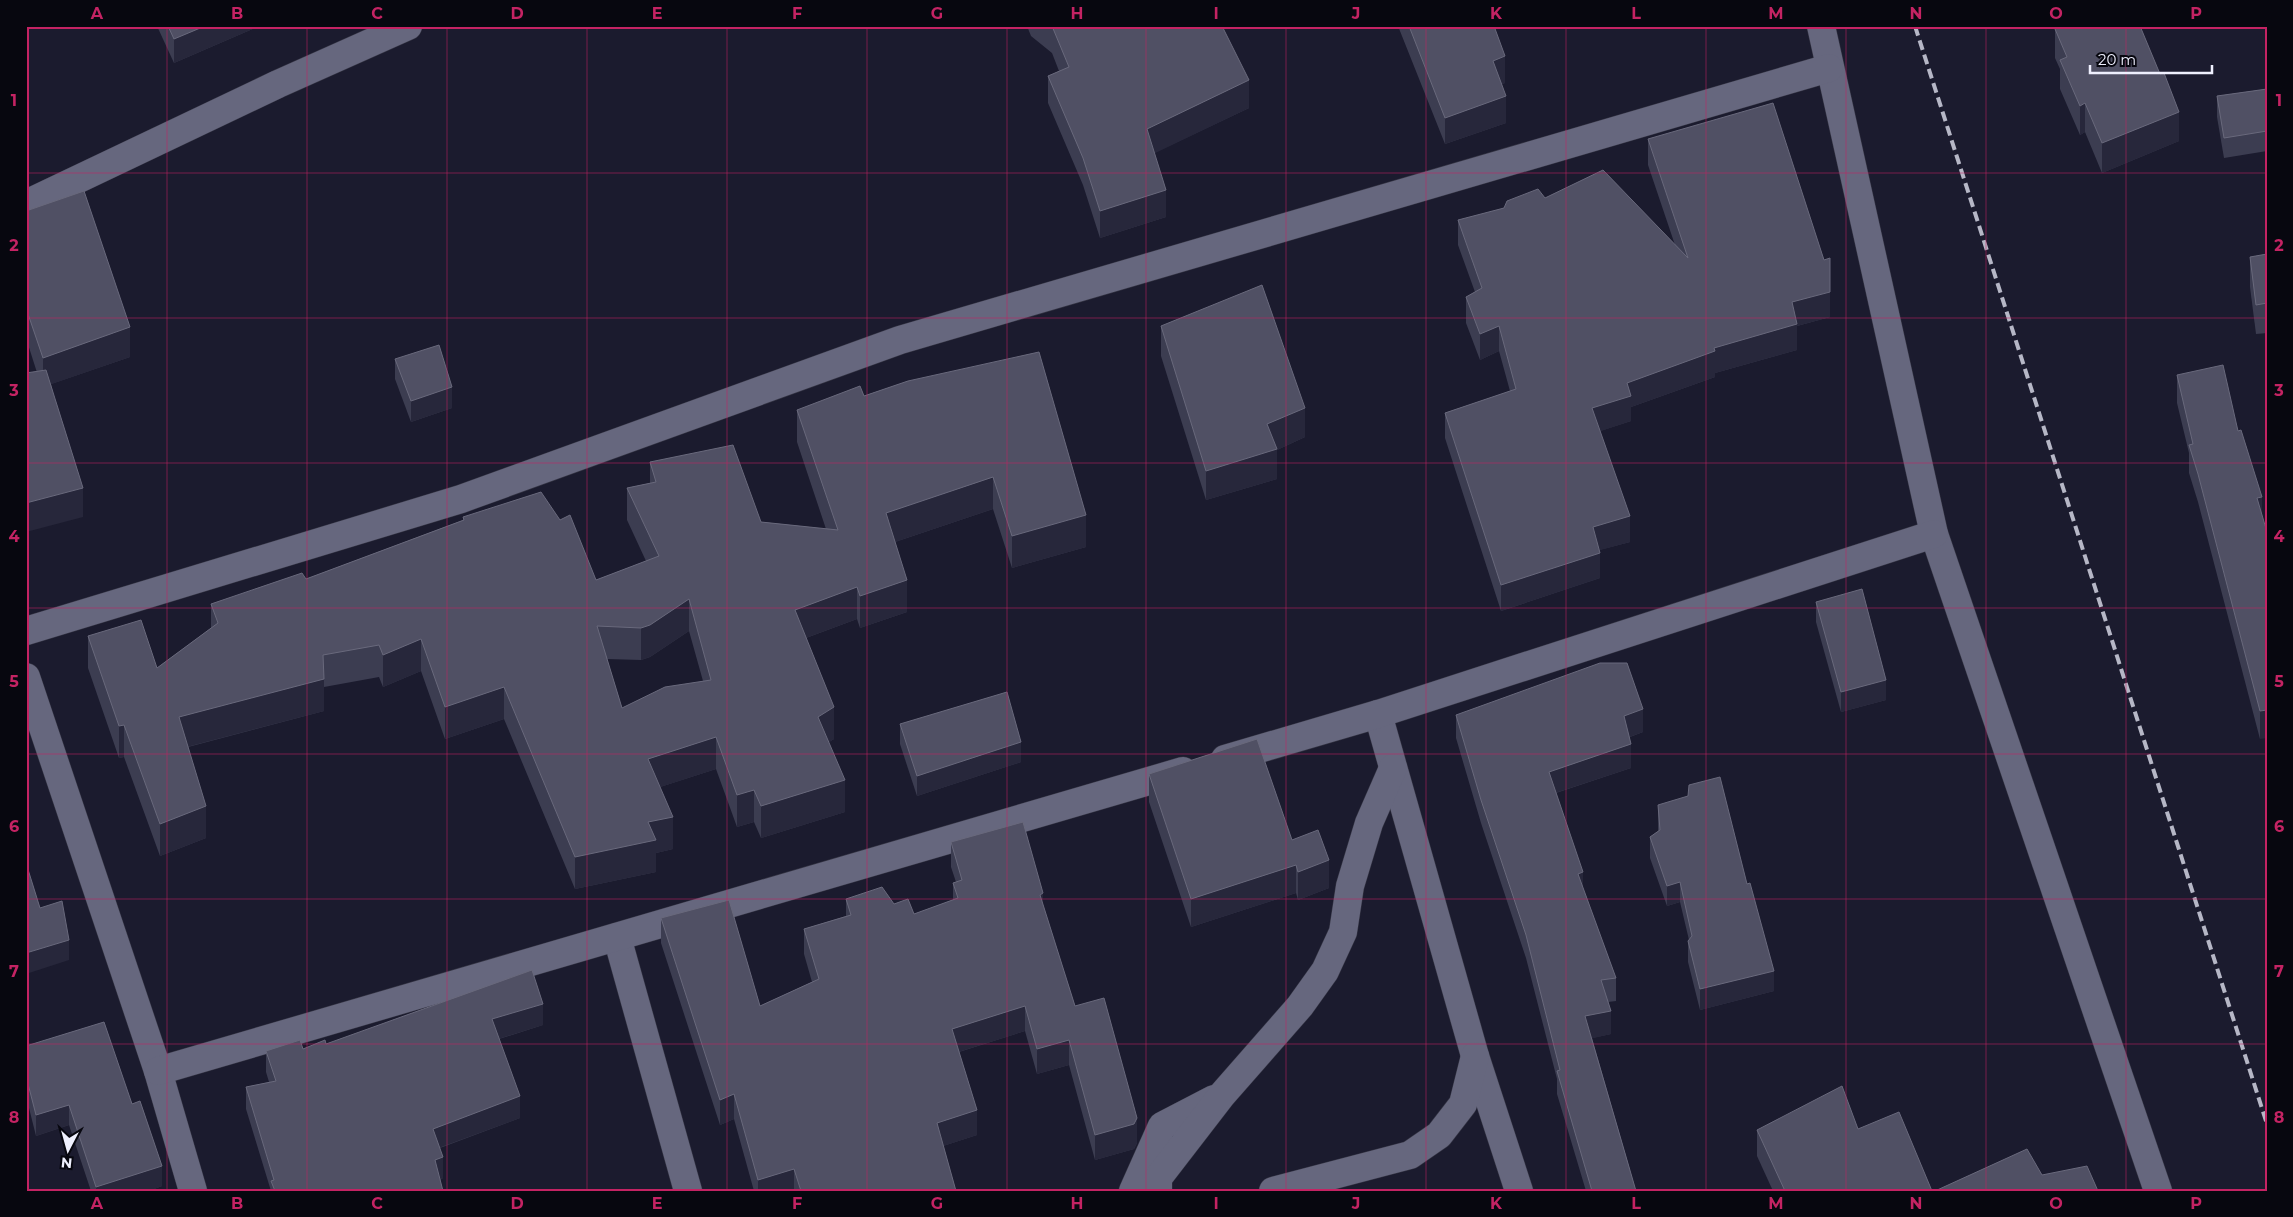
<svg xmlns="http://www.w3.org/2000/svg" width="2293" height="1217" font-family="Montserrat,sans-serif">
<style>
.lines{fill:none;stroke-linecap:round;stroke-linejoin:round}
.minor-casing{stroke:#353544;stroke-width:29}
.minor{stroke:#66677e;stroke-width:28}
.rail{stroke:#b6b7c6;stroke-width:4;stroke-dasharray:10 5;stroke-linecap:butt}
.wall{fill:#3c3d51;fill-rule:evenodd}
.shaded-wall{fill:#27273b}
.building{fill:#505064;stroke:#69697c;fill-rule:evenodd}
.grid{fill:none;stroke:#c42363;stroke-width:1;stroke-opacity:0.55}
.neatline{fill:none;stroke:#c42363;stroke-width:2}
.grid-label{font-size:16px;text-anchor:middle;font-weight:bold;fill:#c42363}
</style>
<rect width="100%" height="100%" fill="#1b1b2e"/>
<g class="lines">
<!-- minor casing -->
<g class="minor-casing">
<g id="minor">
<polyline points="1821,26 1934,534 2158,1191"/>
<polyline points="26,204 278,84 408,26"/>
<polyline points="26,631 461,499 900,340 1829,68"/>
<polyline points="26,677 158,1071 193,1191"/>
<polyline points="1378,714 1475,1056 1519,1191"/>
<polyline points="1225,759 1378,714 1934,534"/>
<polyline points="617,937 688,1191"/>
<polyline points="158,1071 1183,771"/>
<polyline points="1133,1191 1162,1126 1214,1099"/>
<polyline points="1158,1191 1158,1178 1222,1095 1300,1006 1325,971 1343,932 1350,886 1369,823 1393,768"/>
<polyline points="1273,1191 1410,1155 1439,1135 1463,1104 1475,1056"/>
</g>
</g>
<!-- minor -->
<use href="#minor" class="minor"/>
<!-- rail -->
<polyline class="rail" points="1915,26 2267,1124"/>
</g>
<!-- wall -->
<g class="wall">
<polygon points="157,26 257,26 257,27 174,63"/>
<polygon points="1027,26 1222,26 1249,108 1154,153 1166,217 1100,238 1083,185 1048,103 1048,76 1059,71 1052,53 1031,36"/>
<polygon points="1398,26 1494,26 1505,83 1502,84 1506,123 1445,144"/>
<polygon points="2055,29 2179,141 2102,173 2085,132 2080,135 2060,89 2060,69 2055,58"/>
<polygon points="2267,89 2267,151 2224,158 2217,117 2217,96"/>
<polygon points="1648,139 1830,317 1797,326 1797,350 1715,373 1715,377 1631,407 1631,421 1600,431 1630,542 1599,550 1600,578 1501,611 1445,438 1445,413 1510,391 1499,351 1480,360 1466,323 1466,297 1475,292 1458,245 1458,220 1545,198 1675,245 1648,165"/>
<polygon points="26,211 130,357 51,384 83,517 26,338"/>
<polygon points="2267,254 2267,333 2256,334 2250,287 2250,257"/>
<polygon points="1161,326 1305,437 1277,450 1277,479 1206,500 1161,356"/>
<polygon points="395,359 452,408 411,422 395,379"/>
<polygon points="2177,375 2238,431 2262,515 2260,739 2198,502 2189,473 2189,453 2177,403"/>
<path d="M908 381 1086 547 1012 568 993 509 895 542 907 612 860 628 857 619 806 638 834 739 829 742 845 812 761 838 754 822 737 827 716 769 660 787 673 849 656 853V872L575 889 504 719 445 739 421 671 383 687 379 677 324 687V711L188 747 206 838 160 856 124 757 119 758 88 668V636L157 668 211 628V604L306 579 463 520V517L596 580 646 561 627 520V488L650 483V462L761 522 826 529 797 442V410L864 396ZM689 631 703 681 622 708 607 659 641 660 650 657Z"/>
<polygon points="1816,602 1886,700 1841,712 1816,622"/>
<polygon points="1456,715 1643,732 1630,737 1631,768 1556,793 1583,889 1616,978 1616,1001 1608,1002 1611,1034 1592,1038 1636,1191 1586,1191 1557,1094 1557,1079 1526,958 1481,823 1456,738"/>
<polygon points="900,724 1021,762 917,796 900,744"/>
<polygon points="1149,774 1292,840 1329,888 1298,900 1296,893 1191,927 1149,802"/>
<polygon points="1658,805 1774,991 1700,1010 1688,962 1688,941 1689,940 1680,902 1667,906 1650,858 1650,837 1658,831"/>
<polygon points="951,842 1043,907 1075,1006 1137,1143 1134,1149 1095,1160 1069,1065 1037,1074 1025,1031 959,1052 977,1135 943,1146 956,1191 754,1191 734,1119 720,1125 661,943 661,918 760,1006 812,982 804,954 804,929 846,916 846,899 894,904 914,914 953,900 953,883 956,882 951,867"/>
<polygon points="543,1025 499,1039 520,1118 440,1148 443,1178 440,1180 443,1191 271,1191 246,1109 246,1087 269,1082 266,1072 266,1051 303,1049 326,1044"/>
<polygon points="26,1046 132,1104 162,1186 149,1191 91,1191 69,1125 36,1136 26,1096"/>
<polygon points="1858,1129 1932,1191 1773,1191 1757,1156 1757,1130"/>
</g>
<!-- shaded-wall -->
<g class="shaded-wall">
<polygon points="205,26 257,26 257,27 174,63 174,39"/>
<polygon points="1505,56 1505,83 1493,87 1493,61"/>
<polygon points="1249,80 1249,108 1147,157 1147,129"/>
<polygon points="1506,96 1506,123 1445,144 1445,118"/>
<polygon points="2085,103 2085,132 2080,135 2080,106"/>
<polygon points="2179,112 2179,141 2102,173 2102,143"/>
<polygon points="1166,190 1166,217 1100,238 1100,211"/>
<polygon points="1830,292 1830,317 1797,326 1797,350 1715,373 1715,377 1631,407 1631,421 1592,434 1592,408 1627,383 1792,302"/>
<polygon points="1499,326 1499,351 1480,360 1480,334"/>
<polygon points="130,327 130,357 43,387 43,358"/>
<polygon points="452,387 452,408 411,422 411,401"/>
<polygon points="1305,408 1305,437 1277,450 1277,479 1206,500 1206,471 1267,424"/>
<polygon points="993,477 993,509 886,545 886,513"/>
<polygon points="83,488 83,517 26,532 26,503"/>
<polygon points="2262,497 2262,525 2257,498"/>
<polygon points="1086,515 1086,547 1012,568 1012,536"/>
<polygon points="1630,516 1630,542 1593,552 1593,527"/>
<polygon points="1600,553 1600,578 1501,611 1501,585"/>
<polygon points="907,580 907,612 860,628 860,596"/>
<polygon points="857,587 857,619 795,642 795,610"/>
<polygon points="689,599 689,631 650,657 641,660 641,628"/>
<polygon points="421,639 421,671 383,687 383,655"/>
<polygon points="324,679 324,711 179,749 179,717"/>
<polygon points="1886,680 1886,700 1841,712 1841,692"/>
<polygon points="504,687 504,719 445,739 445,707"/>
<polygon points="834,707 834,739 818,749 818,717"/>
<polygon points="1643,709 1643,732 1624,739 1624,716"/>
<polygon points="2267,710 2267,738 2260,739 2260,711"/>
<polygon points="124,725 124,757 119,758 119,726"/>
<polygon points="716,737 716,769 648,791 648,759"/>
<polygon points="1021,742 1021,762 917,796 917,776"/>
<polygon points="1631,744 1631,768 1549,795 1549,772"/>
<polygon points="845,780 845,812 761,838 761,806"/>
<polygon points="754,790 754,822 737,827 737,795"/>
<polygon points="206,806 206,838 160,856 160,824"/>
<polygon points="673,817 673,849 656,853 656,872 575,889 575,857 648,822"/>
<polygon points="1329,860 1329,888 1298,900 1298,872"/>
<polygon points="1296,865 1296,893 1191,927 1191,899"/>
<polygon points="1583,872 1583,895 1578,874"/>
<polygon points="1680,882 1680,902 1667,906 1667,886"/>
<polygon points="1043,893 1043,919 1040,895"/>
<polygon points="69,940 69,960 26,974 26,953"/>
<polygon points="1774,971 1774,991 1700,1010 1700,989"/>
<polygon points="543,1004 543,1025 492,1041 492,1019"/>
<polygon points="1025,1006 1025,1031 952,1054 952,1029"/>
<polygon points="1611,1011 1611,1034 1585,1040 1585,1016"/>
<polygon points="1069,1040 1069,1065 1037,1074 1037,1049"/>
<polygon points="734,1094 734,1119 720,1125 720,1100"/>
<polygon points="520,1096 520,1118 433,1150 433,1129"/>
<polygon points="69,1105 69,1125 36,1136 36,1115"/>
<polygon points="977,1110 977,1135 937,1148 937,1123"/>
<polygon points="1137,1118 1137,1143 1134,1149 1095,1160 1095,1135"/>
<polygon points="443,1157 443,1178 435,1182 435,1160"/>
<polygon points="162,1166 162,1186 149,1191 96,1191 96,1187"/>
<polygon points="794,1169 794,1191 758,1191 758,1180"/>
</g>
<!-- building -->
<g class="building">
<polygon points="168,26 205,26 174,39"/>
<polygon points="1052,26 1222,26 1249,80 1147,129 1166,190 1100,211 1083,158 1048,76 1069,67"/>
<polygon points="1409,26 1494,26 1505,56 1493,61 1506,96 1445,118"/>
<polygon points="2061,26 2140,26 2160,74 2164,73 2179,112 2102,143 2085,103 2080,106 2060,60 2067,57 2055,29"/>
<polygon points="2267,89 2267,131 2224,138 2217,96"/>
<polygon points="1773,103 1824,260 1830,258 1830,292 1792,302 1797,324 1714,348 1715,351 1627,383 1631,396 1592,408 1630,516 1593,527 1600,553 1501,585 1445,413 1516,389 1499,326 1480,334 1466,297 1482,288 1458,220 1504,208 1507,201 1538,189 1545,198 1603,170 1688,258 1648,139"/>
<polygon points="84,191 130,327 43,358 26,308 26,211"/>
<polygon points="2267,254 2267,303 2256,305 2250,257"/>
<polygon points="1262,285 1305,408 1267,424 1277,449 1206,471 1161,326"/>
<polygon points="439,345 452,387 411,401 395,359"/>
<path d="M1039 352 1086 515 1012 536 993 477 886 513 907 580 860 596 857 587 795 610 834 707 818 717 845 780 761 806 754 790 737 795 716 737 648 759 673 817 648 822 656 840 575 857 504 687 445 707 421 639 383 655 379 645 323 655 324 679 179 717 206 806 160 824 124 725 119 726 88 636 141 620 157 668 218 623 211 604 302 573 306 579 464 520 463 517 541 492 560 520 570 515 596 580 659 556 627 488 656 482 650 462 733 445 761 522 838 530 797 410 860 386 864 396 908 381ZM689 599 711 680 665 687 622 708 597 626 641 628 650 625Z"/>
<polygon points="2223,365 2238,431 2241,430 2262,497 2257,498 2267,532 2267,710 2260,711 2198,474 2189,445 2193,444 2177,375"/>
<polygon points="46,370 83,488 26,503 26,373"/>
<polygon points="1862,589 1886,680 1841,692 1816,602"/>
<polygon points="1600,663 1627,663 1643,709 1624,716 1631,744 1549,772 1583,872 1578,874 1616,978 1601,980 1611,1011 1585,1016 1636,1191 1592,1191 1557,1071 1560,1070 1526,935 1481,800 1456,715"/>
<polygon points="1007,692 1021,742 917,776 900,724"/>
<polygon points="1257,739 1292,840 1318,830 1329,860 1298,872 1296,865 1191,899 1149,774"/>
<polygon points="1720,777 1747,884 1750,883 1774,971 1700,989 1688,941 1692,936 1680,882 1667,886 1650,837 1660,830 1658,805 1688,796 1689,785"/>
<polygon points="1023,822 1043,893 1040,895 1075,1006 1104,998 1137,1118 1134,1124 1095,1135 1069,1040 1037,1049 1025,1006 952,1029 977,1110 937,1123 956,1191 801,1191 794,1169 758,1180 734,1094 720,1100 661,918 729,900 760,1006 819,979 804,929 851,915 846,899 882,887 894,904 908,899 914,914 958,898 953,883 962,880 951,842"/>
<polygon points="26,863 40,908 62,901 69,940 26,953"/>
<polygon points="532,970 543,1004 492,1019 520,1096 433,1129 443,1157 435,1160 443,1191 275,1191 271,1181 274,1180 246,1087 276,1081 266,1051 300,1040 303,1049 325,1040 326,1044"/>
<polygon points="104,1022 132,1104 140,1101 162,1166 96,1187 69,1105 36,1115 26,1076 26,1046"/>
<polygon points="1842,1086 1858,1129 1899,1112 1932,1191 1785,1191 1757,1130"/>
<polygon points="2027,1149 2042,1175 2087,1166 2098,1191 1935,1191"/>
</g>
<!-- grid -->
<path class="grid" d="M167 26V1191M307 26V1191M447 26V1191M587 26V1191M727 26V1191M867 26V1191M1007 26V1191M1146 26V1191M1286 26V1191M1426 26V1191M1566 26V1191M1706 26V1191M1846 26V1191M1986 26V1191M2126 26V1191M26 173H2267M26 318H2267M26 463H2267M26 608H2267M26 754H2267M26 899H2267M26 1044H2267"/>
<!-- border -->
<rect width="2293" height="1217" fill="none" stroke="#07070f" stroke-width="55"/>
<!-- north arrow -->
<g transform="translate(68 1150) rotate(186)" stroke="#07070f" stroke-width="4" paint-order="stroke">
<path d="M0-4L9 19L0 12L-9 19Z" fill="#eff0fe"/>
<text y="-8" font-size="14" font-weight="bold" text-anchor="middle" fill="#eff0fe">N</text>
</g>
<!-- scale -->
<path d="M2090 65v8h122v-8" fill="none" stroke="#eff0fe" stroke-width="2.5"/>
<text x="2098" y="65" font-size="15" fill="#eff0fe" stroke="#07070f" stroke-width="4" paint-order="stroke">20 m</text>
<rect x="28" y="28" width="2238" height="1162" class="neatline"/>
<g class="grid-label">
<text x="97" y="19">A</text>
<text x="237" y="19">B</text>
<text x="377" y="19">C</text>
<text x="517" y="19">D</text>
<text x="657" y="19">E</text>
<text x="797" y="19">F</text>
<text x="937" y="19">G</text>
<text x="1077" y="19">H</text>
<text x="1216" y="19">I</text>
<text x="1356" y="19">J</text>
<text x="1496" y="19">K</text>
<text x="1636" y="19">L</text>
<text x="1776" y="19">M</text>
<text x="1916" y="19">N</text>
<text x="2056" y="19">O</text>
<text x="2196" y="19">P</text>
<text x="14" y="106">1</text>
<text x="2279" y="106">1</text>
<text x="14" y="251">2</text>
<text x="2279" y="251">2</text>
<text x="14" y="396">3</text>
<text x="2279" y="396">3</text>
<text x="14" y="542">4</text>
<text x="2279" y="542">4</text>
<text x="14" y="687">5</text>
<text x="2279" y="687">5</text>
<text x="14" y="832">6</text>
<text x="2279" y="832">6</text>
<text x="14" y="977">7</text>
<text x="2279" y="977">7</text>
<text x="14" y="1123">8</text>
<text x="2279" y="1123">8</text>
<text x="97" y="1209">A</text>
<text x="237" y="1209">B</text>
<text x="377" y="1209">C</text>
<text x="517" y="1209">D</text>
<text x="657" y="1209">E</text>
<text x="797" y="1209">F</text>
<text x="937" y="1209">G</text>
<text x="1077" y="1209">H</text>
<text x="1216" y="1209">I</text>
<text x="1356" y="1209">J</text>
<text x="1496" y="1209">K</text>
<text x="1636" y="1209">L</text>
<text x="1776" y="1209">M</text>
<text x="1916" y="1209">N</text>
<text x="2056" y="1209">O</text>
<text x="2196" y="1209">P</text>
</g>
</svg>
